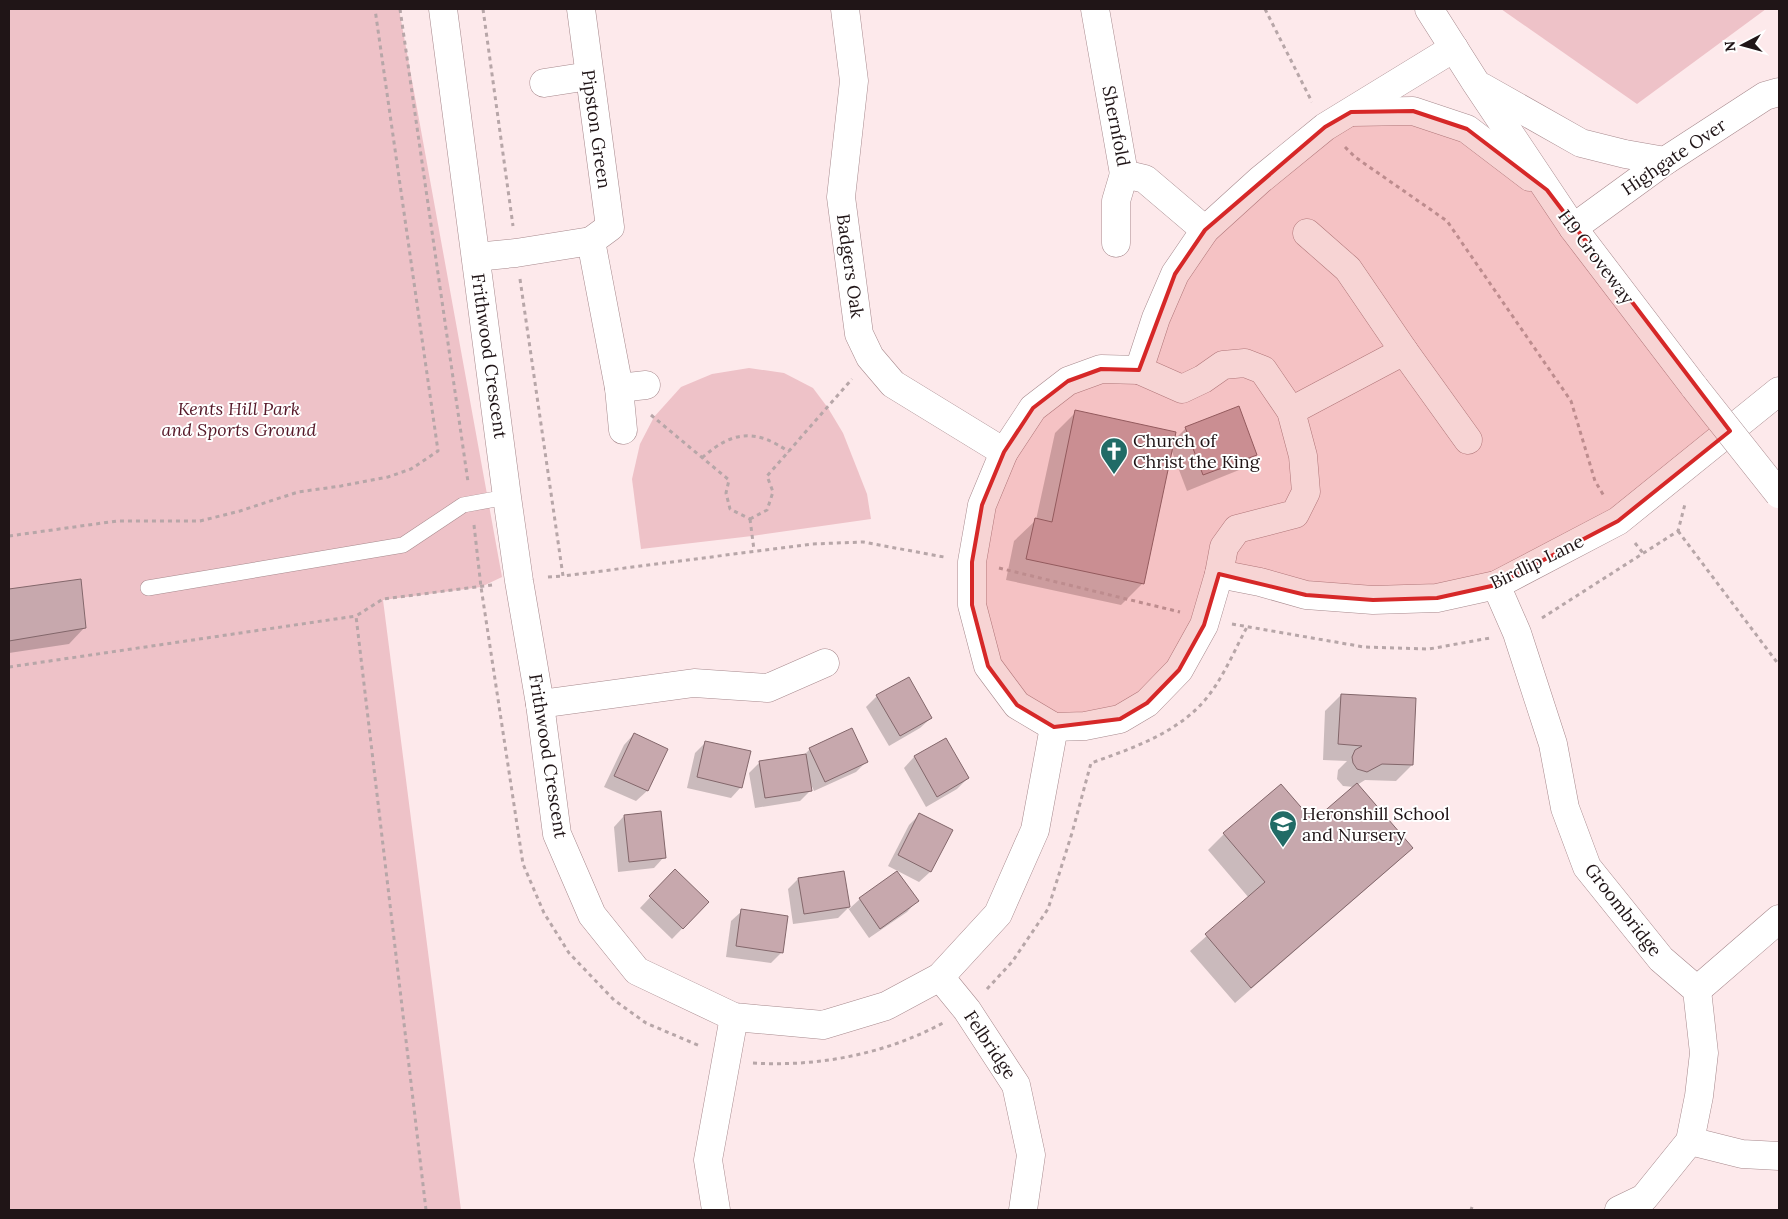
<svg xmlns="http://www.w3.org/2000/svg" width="1788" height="1219" font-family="Lora,serif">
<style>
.green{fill:#eec2c8}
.shadow{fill:#0003}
.building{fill:#c7a8ad;stroke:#83676b}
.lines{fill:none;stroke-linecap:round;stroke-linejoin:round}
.lane-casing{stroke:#a7898d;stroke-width:16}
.street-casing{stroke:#a7898d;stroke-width:29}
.secondary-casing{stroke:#a7898d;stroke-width:29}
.path{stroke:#b7a6a8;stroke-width:3;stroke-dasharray:4 4;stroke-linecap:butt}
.lane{stroke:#fff;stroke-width:15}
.street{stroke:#fff;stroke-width:28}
.secondary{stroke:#fff;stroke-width:28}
.secondary-bridge-casing{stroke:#a7898d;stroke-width:29;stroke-linecap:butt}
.secondary-bridge{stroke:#fff;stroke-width:28}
.marked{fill:#d62828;fill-opacity:0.2;stroke:#d62828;stroke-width:4;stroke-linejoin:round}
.labels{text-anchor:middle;stroke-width:4;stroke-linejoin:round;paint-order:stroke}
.street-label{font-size:18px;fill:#201517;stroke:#fff}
.park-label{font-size:18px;font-style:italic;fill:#561929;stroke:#fff}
.poi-label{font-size:18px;fill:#201517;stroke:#fff;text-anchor:start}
</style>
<rect width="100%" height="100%" fill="#fde9eb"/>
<!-- green -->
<g class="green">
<polygon points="9,9 399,9 502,577 481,587 383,600 461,1210 9,1210"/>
<polygon points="1501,9 1766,9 1637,104"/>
<polygon points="749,368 784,373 813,388 828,408 843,433 867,494 871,519 752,536 641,549 632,479 640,444 654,417 681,387 712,374"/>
</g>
<!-- shadow -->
<g class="shadow">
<polygon points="1076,412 1173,441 1186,428 1255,454 1239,470 1187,491 1171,449 1142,584 1121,605 1006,580 1014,541 1036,520 1055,433"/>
<polygon points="80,580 85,627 69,644 9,653 9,591"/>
<polygon points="1341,695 1412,765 1396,781 1365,780 1357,785 1411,848 1395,864 1235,1003 1190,951 1249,898 1208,850 1224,834 1280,785 1313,823 1354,787 1343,786 1337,779 1338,770 1347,761 1323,760 1325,711"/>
<polygon points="877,696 931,718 920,728 889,746 866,707"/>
<polygon points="634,734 666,749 647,791 636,801 604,787 624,745"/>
<polygon points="945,739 968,778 957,789 926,807 904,768 914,757"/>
<polygon points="706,742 741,787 731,798 687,788 695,753"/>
<polygon points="810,749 867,761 856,772 814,791 810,782 811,790 800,801 755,808 749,773 760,762 803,756"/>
<polygon points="919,815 951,831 930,872 919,882 888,866 909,825"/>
<polygon points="624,816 664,857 654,868 618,872 614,827"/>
<polygon points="675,871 708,902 672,939 640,908"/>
<polygon points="843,872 849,909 860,899 897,872 917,901 907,912 869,938 848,908 838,918 793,924 788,889 798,879"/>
<polygon points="742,911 782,952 771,963 726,957 731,921"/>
</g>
<!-- building -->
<g class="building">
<polygon points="1239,406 1257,455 1203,475 1185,427"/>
<polygon points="1075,410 1176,432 1144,584 1026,559 1035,518 1052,522"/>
<polygon points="81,579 86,628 9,641 9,589"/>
<polygon points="909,677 932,718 900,736 876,695"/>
<polygon points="1341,694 1416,698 1413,765 1382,764 1367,772 1357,769 1353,763 1352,757 1355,750 1362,746 1338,744"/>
<polygon points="852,728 868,762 825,782 809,748"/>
<polygon points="634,733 668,749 648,791 614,776"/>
<polygon points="946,738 969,778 937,797 914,756"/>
<polygon points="705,741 751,751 742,788 697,777"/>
<polygon points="806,754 812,791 765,798 759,761"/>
<polygon points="1357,783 1413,848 1251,988 1205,934 1265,882 1223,833 1281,784 1313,821"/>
<polygon points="661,811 666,858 629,862 624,815"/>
<polygon points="919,813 953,830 931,872 898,855"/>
<polygon points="675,869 709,902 683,929 649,896"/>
<polygon points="844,871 850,907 804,914 798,878"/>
<polygon points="897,871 919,901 880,929 859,898"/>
<polygon points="741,909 788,916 783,953 736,946"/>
</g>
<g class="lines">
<!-- lane casing -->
<g class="lane-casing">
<polyline id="lane" points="148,588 403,545 463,505 507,497"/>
</g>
<!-- street casing -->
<g class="street-casing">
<g id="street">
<polyline points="581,9 610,227 591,241 619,388 623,430"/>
<polyline points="845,9 854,81 841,197 859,334 870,357 893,384 1004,452"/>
<polyline points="1095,9 1124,174 1145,179 1205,230"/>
<polyline points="544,83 589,76"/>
<polyline points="1307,233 1348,269 1404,351"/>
<polyline points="1116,243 1116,201 1124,174"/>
<polyline points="476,257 516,253 591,241"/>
<polyline points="1139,370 1182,389 1203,379 1223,365 1245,363 1263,370 1291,411 1303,456 1306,492 1295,514 1237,529 1224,547 1219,574"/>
<polyline points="619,388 646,385"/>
<polyline points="1291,411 1404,351 1468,440"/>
<polyline points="1496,585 1517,633 1553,744 1565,808 1587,867 1661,959 1697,990 1704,1053 1699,1096 1690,1141 1644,1198 1619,1210"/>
<polyline points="540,704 694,683 768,688 825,663"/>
<polyline points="940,977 967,1010 1016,1085 1031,1155 1023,1210"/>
<polyline points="1697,990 1779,919"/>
<polyline points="1690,1141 1742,1154 1779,1156"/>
<polyline points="716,1210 708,1160 734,1017"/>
</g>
</g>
<!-- secondary casing -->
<g class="secondary-casing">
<g id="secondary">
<polyline points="443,9 507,497 519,581 540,704 557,834 592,915 637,971 734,1017 823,1025 886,1006 940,977 998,914 1035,830 1054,727"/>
<polyline points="1429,9 1476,83 1573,228 1695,388"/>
<polyline points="1454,48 1325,127 1260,180 1205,230 1175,274 1156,318 1139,370 1101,369 1068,381 1033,408 1004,452 982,505 972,562 972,605 988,666 1017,705 1054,727 1085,726 1120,719 1147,703 1179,670 1204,625 1219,574 1260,582 1306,595 1373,600 1437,598 1496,585 1618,521 1779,391"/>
<polyline points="1482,87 1581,143 1625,154 1665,161"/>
<polyline points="1352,112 1413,111 1467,129 1530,177"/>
<polyline points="1573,228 1665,161 1765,96 1779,92"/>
</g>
</g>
<!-- path -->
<g class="path">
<polyline points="400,9 468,482"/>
<polyline points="483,9 513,226"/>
<polyline points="1265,9 1312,102"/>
<polyline points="1345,147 1355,157 1447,221 1571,401 1595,481 1604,496"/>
<polyline points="520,279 563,576 812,544 863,542 944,557"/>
<polyline points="651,415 729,480 726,493 730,509 750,519"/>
<path d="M702 458C732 431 755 428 789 452"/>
<polyline points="750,519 767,510 773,492 767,476 852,379"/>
<polyline points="750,519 754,550"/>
<polyline points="474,525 481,587 523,864 544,913 569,953 614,1000 646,1023 700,1046"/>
<polyline points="1678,531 1779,665"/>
<polyline points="9,536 117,521 200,521 240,511 298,492 341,486 388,477 411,469 438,451 375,9"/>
<polyline points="1635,543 1643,553"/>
<polyline points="999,568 1180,612"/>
<polyline points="548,577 563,576"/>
<polyline points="1542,618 1678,531 1685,504"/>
<polyline points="1232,624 1364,647 1429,649 1490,638"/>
<polyline points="9,667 356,616"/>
<path d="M987 989 1012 962 1048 909 1072 833 1091 763C1133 748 1181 732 1209 695 1225 674 1235 649 1247 627"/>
<path d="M753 1063C819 1067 885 1054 943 1023"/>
<polyline points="426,1210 356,616 383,599 492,585"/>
<polyline points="1471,1210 1472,1207"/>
</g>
<!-- lane -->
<use href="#lane" class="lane"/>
<!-- street -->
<use href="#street" class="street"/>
<!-- secondary -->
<use href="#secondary" class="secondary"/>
<!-- secondary-bridge casing -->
<g class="secondary-bridge-casing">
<polyline id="secondary-bridge" points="1695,388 1779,494"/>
</g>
<!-- secondary-bridge -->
<use href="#secondary-bridge" class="secondary-bridge"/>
</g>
<!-- marked area -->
<path class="marked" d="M1413 111 1467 129 1547 190 1730 431 1618 521 1496 585 1437 598 1373 600 1306 595 1219 574 1204 625 1179 670 1147 703 1120 719 1054 727 1017 705 988 666 972 605V562L982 505 1004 452 1033 408 1068 381 1101 369 1139 370 1175 274 1205 230 1325 127 1351 112Z"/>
<!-- icons -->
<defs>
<g id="church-pin" transform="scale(1.4375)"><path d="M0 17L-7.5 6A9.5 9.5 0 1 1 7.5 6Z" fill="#216b66" stroke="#fff"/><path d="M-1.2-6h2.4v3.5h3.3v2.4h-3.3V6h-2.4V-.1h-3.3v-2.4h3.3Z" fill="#fff"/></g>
<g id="school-pin" transform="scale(1.4375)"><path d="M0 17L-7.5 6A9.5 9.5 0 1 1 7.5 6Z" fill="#216b66" stroke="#fff"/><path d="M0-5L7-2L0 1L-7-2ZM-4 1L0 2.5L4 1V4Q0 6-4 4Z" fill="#fff"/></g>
</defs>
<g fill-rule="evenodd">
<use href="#church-pin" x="1114" y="451"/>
<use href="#school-pin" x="1283" y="824"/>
</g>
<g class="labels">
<!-- street labels -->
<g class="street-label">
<text transform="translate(1116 126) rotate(79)" y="6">Shernfold</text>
<text transform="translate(596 129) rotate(82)" y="6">Pipston Green</text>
<text transform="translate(1674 157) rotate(-34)" y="6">Highgate Over</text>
<text transform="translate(1596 257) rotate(53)" y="6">H9 Groveway</text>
<text transform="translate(850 266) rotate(82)" y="6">Badgers Oak</text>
<text transform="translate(489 356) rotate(82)" y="6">Frithwood Crescent</text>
<text transform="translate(1537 562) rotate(-26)" y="6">Birdlip Lane</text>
<text transform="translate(548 756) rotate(81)" y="6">Frithwood Crescent</text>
<text transform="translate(1623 910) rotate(52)" y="6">Groombridge</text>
<text transform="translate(990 1045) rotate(56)" y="6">Felbridge</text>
</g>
<!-- park labels -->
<g class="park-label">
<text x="239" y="415">Kents Hill Park<tspan x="239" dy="21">and Sports Ground</tspan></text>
</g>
<!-- poi labels -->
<g class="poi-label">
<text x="1133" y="447">Church of<tspan x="1133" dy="21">Christ the King</tspan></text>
<text x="1302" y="820">Heronshill School<tspan x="1302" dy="21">and Nursery</tspan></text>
</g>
</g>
<!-- border -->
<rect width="1788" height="1219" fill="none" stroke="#201517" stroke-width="20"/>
<!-- north arrow -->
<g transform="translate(1743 45) rotate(264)" stroke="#ffffff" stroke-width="4" paint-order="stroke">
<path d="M0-4L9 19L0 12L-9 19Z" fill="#201517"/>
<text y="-8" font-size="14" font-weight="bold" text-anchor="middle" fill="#201517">N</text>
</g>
</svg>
